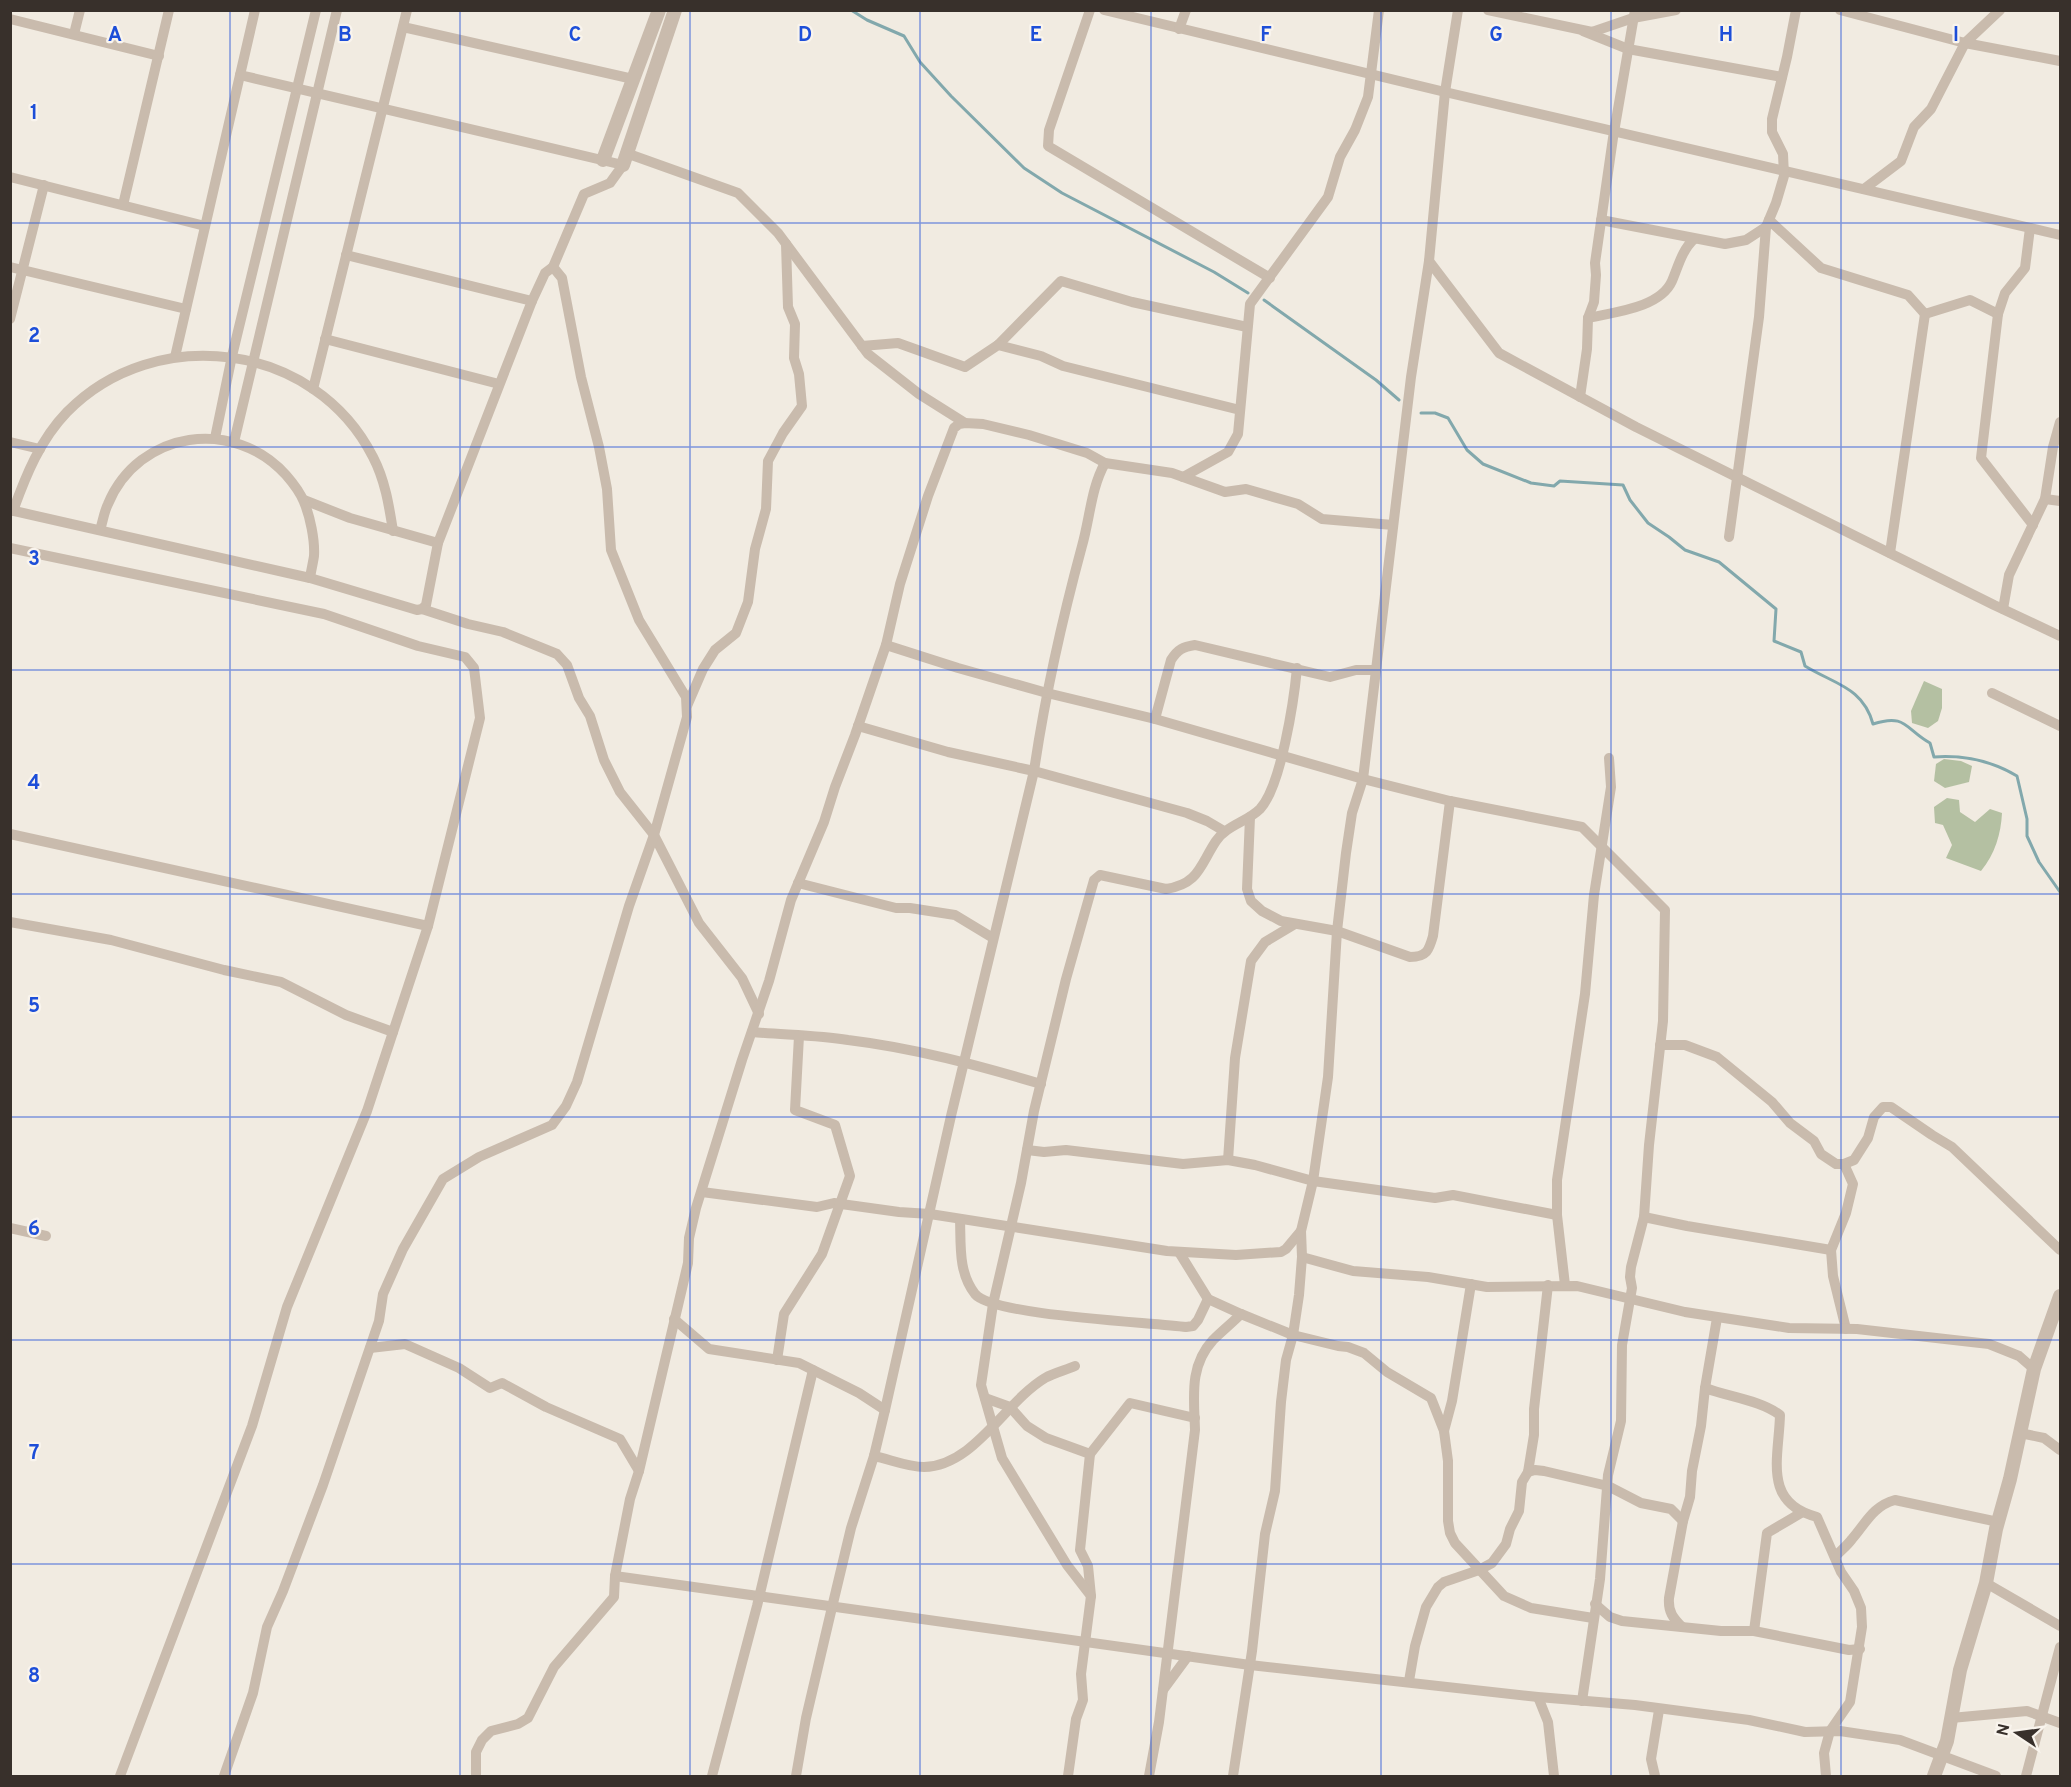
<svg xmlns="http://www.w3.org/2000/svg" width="2071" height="1787" font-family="Overpass,sans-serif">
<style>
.green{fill:#b4c0a2}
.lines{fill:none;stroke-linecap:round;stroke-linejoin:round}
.stream{stroke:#82a8ac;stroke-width:3}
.minor{stroke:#c9bbad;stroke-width:10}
.tertiary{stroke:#c9bbad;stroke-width:14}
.grid{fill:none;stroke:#1d4ed8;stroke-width:1.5;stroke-opacity:0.55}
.grid-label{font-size:20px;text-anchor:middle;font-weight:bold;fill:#1d4ed8;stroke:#f9f4ed;stroke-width:4.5;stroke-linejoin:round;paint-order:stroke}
</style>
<rect width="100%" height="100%" fill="#f1ebe1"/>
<!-- green -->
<g class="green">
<polygon points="1924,681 1942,689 1942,708 1938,721 1928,728 1912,723 1911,711"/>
<polygon points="1944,759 1961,761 1972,766 1969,782 1945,788 1934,781 1936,764"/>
<path d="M1947 798 1959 800 1960 812 1975 822 1990 809 2002 813C2001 834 1995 854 1981 871L1946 858 1952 845 1943 825 1935 823 1934 807Z"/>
</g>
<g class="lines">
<!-- stream -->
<g class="stream">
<polyline points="851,10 867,20 904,36 920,62 951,96 1024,168 1062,193 1214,272 1248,293"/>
<polyline points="1264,300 1376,380 1399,400"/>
<path d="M1421 413H1435L1448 418 1467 450 1483 464 1531 483 1554 486 1560 481 1623 485 1630 500 1648 523 1669 537 1685 550 1719 562 1776 609 1774 641 1801 652 1805 666C1834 684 1863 687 1873 724 1906 713 1905 729 1930 743L1934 757C1963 755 1992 761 2017 776L2027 819V836L2039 862 2060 892"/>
</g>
<!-- minor -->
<g class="minor">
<polyline points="1090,10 1049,130 1048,146 1270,278"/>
<polyline points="1104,10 1445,92 2060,235"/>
<polyline points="1488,10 1592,32 1633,18 1676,10"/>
<polyline points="1840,10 1965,43 2060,61"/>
<polyline points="10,19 159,56"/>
<polyline points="403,27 633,79"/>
<polyline points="1179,29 1186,10"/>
<polyline points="1583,31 1628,49 1782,77"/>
<polyline points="74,34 80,10"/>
<polyline points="626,153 738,193 778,233 868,354 919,394 965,423"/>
<polyline points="10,177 205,226"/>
<polyline points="1864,189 1901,161 1914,127 1931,109 1965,43 2000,10"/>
<polyline points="123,205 169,10"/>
<polyline points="1601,220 1725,244 1746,240 1766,227"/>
<polyline points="1769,220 1821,268 1908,295 1925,314 1970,300 1998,314"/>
<polyline points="2030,228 2025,268 2005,293 1998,314 1981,458 2033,525"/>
<polyline points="346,255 532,301"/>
<polyline points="1429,261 1499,353 1636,427 1994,605 2060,636"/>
<polyline points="10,267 186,309"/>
<path d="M1588 318C1614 312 1660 308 1672 281 1678 267 1682 250 1694 239"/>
<polyline points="10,319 44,185"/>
<polyline points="325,339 499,384"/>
<polyline points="998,345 1061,281 1132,302 1247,327"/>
<polyline points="862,346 898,343 965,367 998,345 1041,356 1063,366 1240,410"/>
<polyline points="175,357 255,10"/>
<polyline points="313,389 407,10"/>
<polyline points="1580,397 1587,349 1588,318 1594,302 1596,275 1595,263 1613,138 1635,10"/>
<polyline points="215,438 232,356 316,10"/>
<polyline points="10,442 40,449"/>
<polyline points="234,442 337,10"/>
<path d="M1105 463C1091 488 1090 518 1082 546 1062 620 1045 696 1034 771L1187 813 1207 821 1224 831"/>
<polyline points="1183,477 1228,452 1238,434 1250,304 1328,197 1340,157 1355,130 1368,97 1379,10"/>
<polyline points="2045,499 2060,501"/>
<polyline points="304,500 350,518 438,543"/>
<polyline points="10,510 310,578 417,610 422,609 426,605 438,543 532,301 545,273 553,267"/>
<path d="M13 511C26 475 40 440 67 412 155 322 315 342 373 457 385 480 389 505 393 531"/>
<path d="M100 530C103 521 104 512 108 504 139 430 234 417 286 475 293 483 300 492 304 502 310 516 315 540 314 556 313 563 311 571 310 578"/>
<polyline points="1729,537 1759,317 1766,227 1776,203 1784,176 1783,154 1772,132 1772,119 1787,57 1796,10"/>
<polyline points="10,548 324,614 418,646 465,657 474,668 480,718 428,926 367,1111 287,1307 252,1426 120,1776"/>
<polyline points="1890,553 1925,314"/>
<polyline points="422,609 468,624 503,632 557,654 567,665 579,698 590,716 604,760 620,792 654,835 699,923 742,978 759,1014"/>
<polyline points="2003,609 2009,575 2045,499 2053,447 2060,422"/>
<polyline points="886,645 958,668 1047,693 1155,719 1363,779 1450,801 1582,827 1665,910 1663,1021 1649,1145 1644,1217 1631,1267 1630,1277 1632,1288 1622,1345 1621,1421 1608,1475 1600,1579 1582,1701"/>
<polyline points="1992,693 2060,726"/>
<polyline points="687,706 703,669 715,650 736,633 748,602 755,549 766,509 768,461 783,433 802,406 799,374 794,358 795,324 788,307 786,244"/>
<path d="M1155 719 1171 660C1178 649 1183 647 1195 645L1330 677 1356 670H1376"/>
<path d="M1250 817 1247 889 1251 901 1262 911 1281 921 1337 931 1410 957C1427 957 1429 950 1433 936L1450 801"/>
<polyline points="10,834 428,926"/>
<polyline points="798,883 896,908 910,908 955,915 993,938"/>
<polyline points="10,922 111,940 224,970 281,982 346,1015 393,1032"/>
<path d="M752 1032C784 1035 817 1035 848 1040 914 1048 977 1065 1041 1084"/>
<polyline points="1660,1045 1685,1045 1717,1057 1772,1102 1790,1123 1814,1141 1821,1154 1836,1164 1844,1164 1854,1160 1868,1138 1874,1117 1883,1107 1891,1107 1932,1135 1952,1147 2060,1250"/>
<polyline points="1027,1150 1044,1152 1066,1150 1183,1164 1228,1160 1255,1165 1313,1181 1435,1198 1453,1195 1557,1215"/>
<polyline points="1228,1160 1235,1058 1251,961 1265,942 1295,924"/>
<polyline points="1844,1164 1853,1184 1846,1213 1831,1250 1833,1276 1846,1329"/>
<polyline points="702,1192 817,1207 834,1203 899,1212 930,1214 1167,1251 1236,1255 1281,1252 1286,1249 1301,1231"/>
<polyline points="1644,1217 1687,1226 1831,1250"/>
<path d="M960 1219C961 1245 958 1272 975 1294 993 1316 1151 1322 1186 1327L1193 1326 1198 1320 1208 1299"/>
<polyline points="10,1228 46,1236"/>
<polyline points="1179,1252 1208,1299 1241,1314 1293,1335 1338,1346 1348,1347 1364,1353 1387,1372 1431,1398 1444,1431 1448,1461 1448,1521 1450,1533 1455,1543 1504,1596 1531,1608 1593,1618"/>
<polyline points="1302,1257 1353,1271 1428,1277 1487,1287 1577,1286 1685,1312 1789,1328 1857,1329 1989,1344 2019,1356 2034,1369"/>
<polyline points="1565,1285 1557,1215 1557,1180 1585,994 1594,895 1611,787 1609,758"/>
<polyline points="674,1319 709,1349 799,1363 859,1393 885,1410"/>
<polyline points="370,1348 405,1344 459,1368 490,1388 502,1383 546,1407 620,1439 639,1471"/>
<polyline points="777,1360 784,1314 822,1254 850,1176 835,1125 795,1110 799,1036"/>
<path d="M1705 1388C1729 1397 1760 1400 1780 1415 1779 1457 1762 1503 1817 1517L1841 1572 1854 1591 1861 1608 1862 1627 1850 1702 1830 1731 1824 1753 1826 1776"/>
<polyline points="985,1398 1010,1407 1027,1426 1046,1438 1090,1454 1080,1550 1088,1566 1091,1596 1081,1674 1083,1700 1076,1719 1068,1776"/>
<polyline points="1444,1431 1452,1401 1471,1284"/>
<polyline points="2020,1433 2044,1438 2060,1450"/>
<polyline points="1090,1454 1130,1403 1195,1418"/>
<path d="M874 1456C889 1459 908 1467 924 1467 974 1466 1005 1402 1045 1378 1054 1373 1066 1370 1075 1366"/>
<polyline points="1528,1472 1535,1470 1544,1471 1608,1486 1641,1503 1671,1509 1683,1521"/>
<path d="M1835 1557C1840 1551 1847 1546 1852 1539 1866 1523 1873 1506 1895 1500L1998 1522"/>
<polyline points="615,1576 1250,1665 1538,1697 1635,1705 1749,1720 1805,1732 1840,1731 1900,1740 1996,1776"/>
<polyline points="1986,1583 2060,1626"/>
<path d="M1091 1596 1067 1565 1002 1458 981 1385 993 1304 1021 1183 1034 1111 1066 979 1094 880 1100 875 1166 889C1199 884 1200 865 1216 841 1227 825 1247 822 1260 809 1281 787 1294 700 1297 668"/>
<polyline points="1595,1604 1610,1617 1622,1621 1721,1631 1754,1631 1849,1650 1860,1649"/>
<path d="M1682 1627C1673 1618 1668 1612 1669 1598L1683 1521 1690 1497 1692 1471 1701 1426 1705 1388 1717 1318"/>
<polyline points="1754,1631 1767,1533 1801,1513"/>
<polyline points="1409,1681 1415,1646 1426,1607 1438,1587 1444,1582 1479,1570 1492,1563 1506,1544 1510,1529 1519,1511 1522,1482 1528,1472 1534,1435 1534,1409 1548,1285"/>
<polyline points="1163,1690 1188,1656"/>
<polyline points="1538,1697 1548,1722 1554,1776"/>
<polyline points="1951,1718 2027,1711 2060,1723"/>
<polyline points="224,1776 253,1693 267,1627 283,1591 323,1485 379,1321 383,1294 403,1249 443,1179 479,1157 552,1125 566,1106 577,1082 629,906 654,835 687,717 686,697 639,620 611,550 607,489 599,447 581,377 562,278 553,267 584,194 610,183 623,165 240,75"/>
<polyline points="476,1776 476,1752 482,1740 491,1731 518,1724 528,1718 554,1667 614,1597 615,1576 630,1499 639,1471 688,1263 689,1238 696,1208 742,1060 769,981 791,900 824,822 835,787 855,735 886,645 900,584 928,496 954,428 959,424 965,423 983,424 1029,435 1087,453 1105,463 1172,473 1225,492 1246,489 1298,504 1322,519 1393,525"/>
<polyline points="712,1776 757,1606 813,1370"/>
<polyline points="796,1776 806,1718 829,1620 851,1528 874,1456 885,1410 951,1116 1034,771 948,752 858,726"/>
<path d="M1149 1776 1159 1722 1195 1430C1194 1397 1189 1366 1213 1340 1222 1331 1232 1323 1241 1314"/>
<polyline points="1233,1776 1252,1651 1265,1534 1275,1491 1281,1402 1286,1360 1293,1335 1299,1295 1302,1257 1301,1231 1313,1181 1328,1077 1337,931 1346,853 1352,813 1363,779 1411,377 1429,261 1445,92 1458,10"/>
<polyline points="1655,1776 1651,1759 1659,1710"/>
<polyline points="2026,1776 2060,1647"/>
</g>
<!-- tertiary -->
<g class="tertiary">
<polyline points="603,160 659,10"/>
<polyline points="623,165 675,10"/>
<polyline points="1934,1776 1947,1741 1960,1670 1986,1583 1996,1529 2010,1479 2034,1369 2060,1296"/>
</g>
</g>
<!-- grid -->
<path class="grid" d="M230 10V1776M460 10V1776M690 10V1776M920 10V1776M1151 10V1776M1381 10V1776M1611 10V1776M1841 10V1776M10 223H2060M10 447H2060M10 670H2060M10 894H2060M10 1117H2060M10 1340H2060M10 1564H2060"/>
<g class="grid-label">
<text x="115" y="41">A</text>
<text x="345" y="41">B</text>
<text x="575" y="41">C</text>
<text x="805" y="41">D</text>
<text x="1036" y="41">E</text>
<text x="1266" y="41">F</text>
<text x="1496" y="41">G</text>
<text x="1726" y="41">H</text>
<text x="1956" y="41">I</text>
<text x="34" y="119">1</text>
<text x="34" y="342">2</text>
<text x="34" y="565">3</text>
<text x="34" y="789">4</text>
<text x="34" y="1012">5</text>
<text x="34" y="1235">6</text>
<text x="34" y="1459">7</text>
<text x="34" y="1682">8</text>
</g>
<!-- border -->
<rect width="2071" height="1787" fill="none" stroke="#38302b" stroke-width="24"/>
<!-- north arrow -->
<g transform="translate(2017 1733) rotate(283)" stroke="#f9f4ed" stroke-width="4.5" paint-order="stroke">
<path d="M0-4.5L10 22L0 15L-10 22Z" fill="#38302b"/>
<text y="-9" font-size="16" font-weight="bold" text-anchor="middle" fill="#38302b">N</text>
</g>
</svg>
